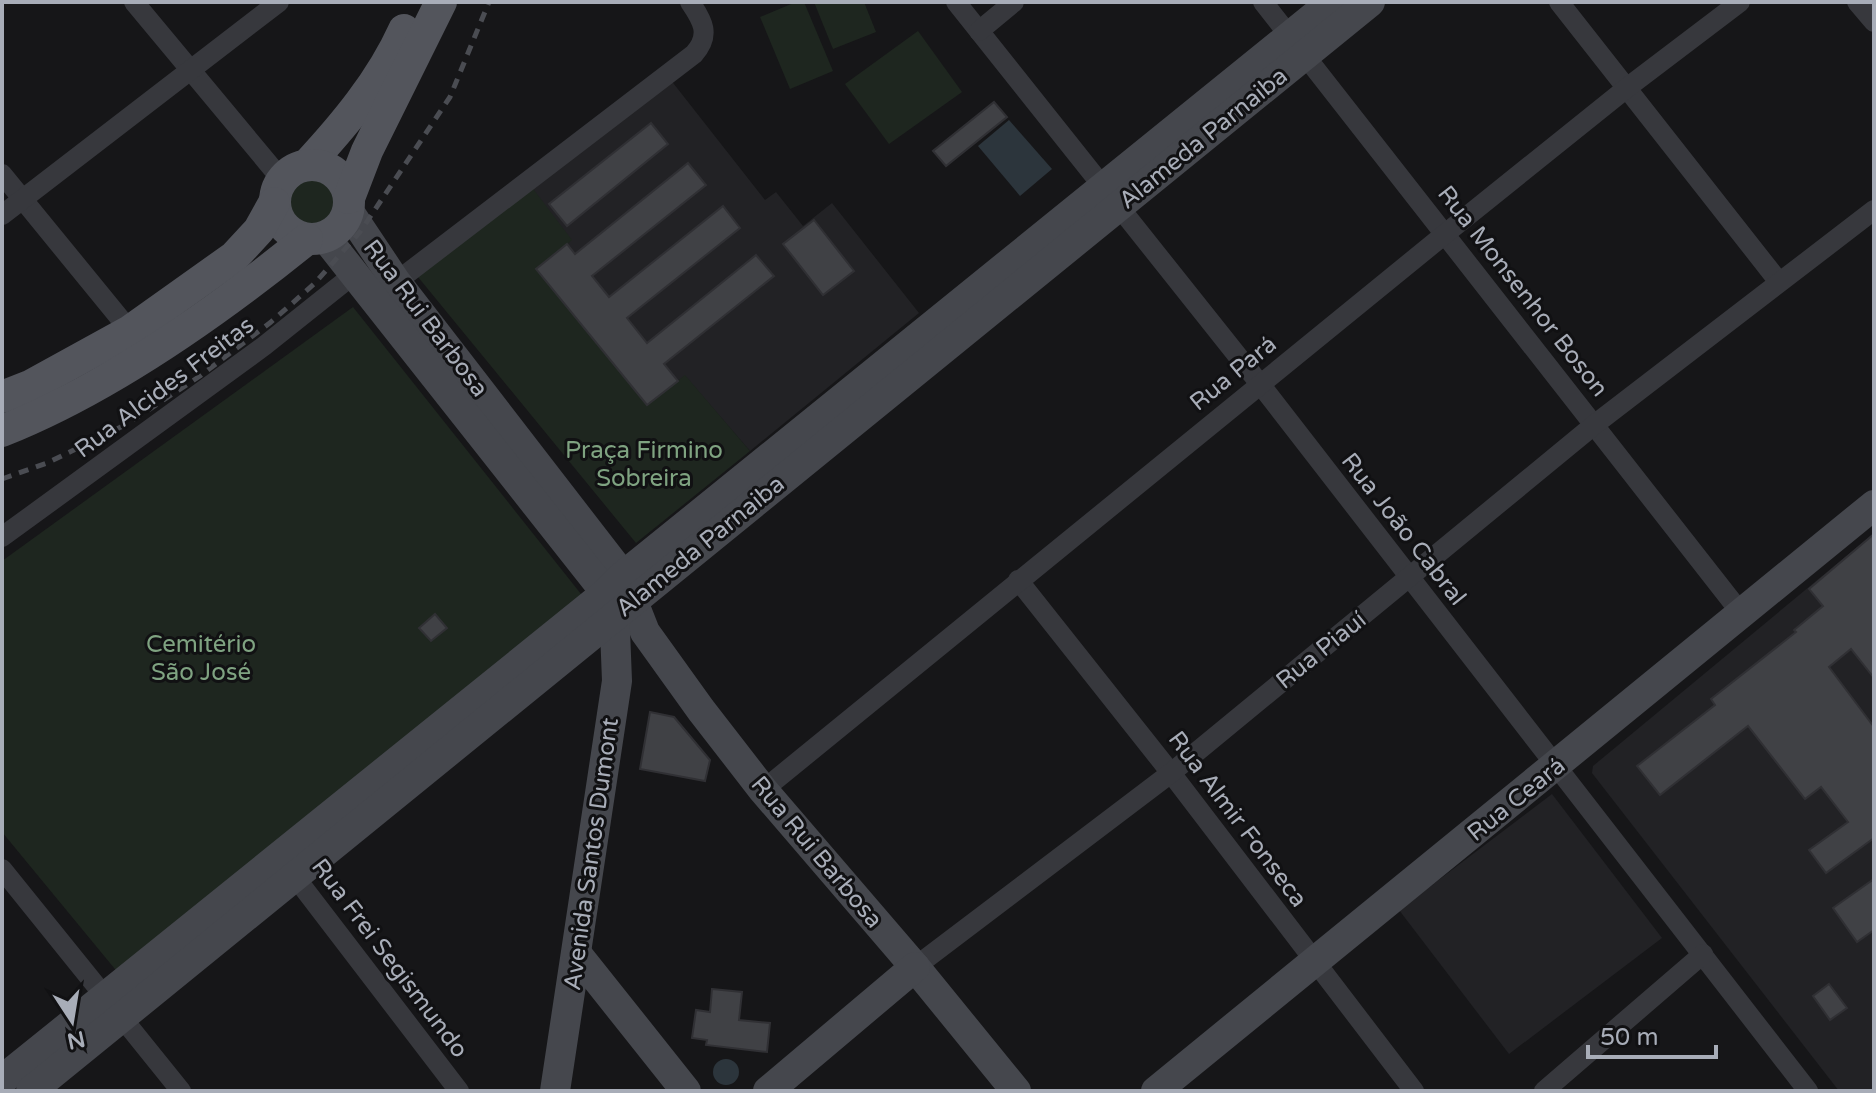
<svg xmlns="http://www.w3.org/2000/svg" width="1876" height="1093" font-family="'Varela Round',sans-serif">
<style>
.built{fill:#222225}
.green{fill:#1e261f}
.water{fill:#2c353c}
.building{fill:#404145;stroke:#303034;stroke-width:2}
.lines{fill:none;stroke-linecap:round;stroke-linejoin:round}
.street{stroke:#37383d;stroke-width:20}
.secondary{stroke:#45474d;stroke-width:30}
.primary{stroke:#53555c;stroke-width:32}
.rail{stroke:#4a4c52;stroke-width:5;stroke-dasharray:10 8;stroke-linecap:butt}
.labels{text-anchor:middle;stroke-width:6;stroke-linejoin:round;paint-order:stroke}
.street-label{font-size:24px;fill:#a8adb8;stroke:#111113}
.park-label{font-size:24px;fill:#7fa381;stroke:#111113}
</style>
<rect width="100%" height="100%" fill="#161618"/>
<!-- built -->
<g class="built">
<polygon points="670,79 765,200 776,192 803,226 832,203 919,313 750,451 685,376 647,405 536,269 531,186"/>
<polygon points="1874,533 1874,1091 1839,1091 1592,773 1593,766"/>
<polygon points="1552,794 1662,938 1509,1054 1399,910"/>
</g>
<!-- green -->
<g class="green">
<polygon points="796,2 804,2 833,71 790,89 760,17"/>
<polygon points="814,2 864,2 876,32 833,49"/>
<polygon points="918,31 962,92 889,144 845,84"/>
<circle cx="311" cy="202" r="27"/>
<polygon points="531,186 572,240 537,269 647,405 685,375 750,451 636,543 418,277"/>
<polygon points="353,307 585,599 119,974 2,832 2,561"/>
</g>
<!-- water -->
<g class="water">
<polygon points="1009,120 1052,169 1020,196 978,146"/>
<circle cx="726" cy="1072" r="13"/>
</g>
<!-- building -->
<g class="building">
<polygon points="994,102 1007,117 946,166 933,151"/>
<polygon points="651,123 668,144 567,226 549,204"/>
<polygon points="688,163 706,185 592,276 609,297 723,206 740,228 627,318 647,343 756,255 774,276 664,364 678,381 647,405 536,269 567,244 575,254"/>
<polygon points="814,220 854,271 823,295 783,244"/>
<polygon points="1874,534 1874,678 1851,649 1829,667 1874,727 1874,838 1826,873 1809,850 1848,822 1821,787 1805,799 1748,726 1660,795 1637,766 1715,705 1711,699 1796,632 1794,630 1823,606 1809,589"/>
<polygon points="435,614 447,628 431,641 419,628"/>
<polygon points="650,712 674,717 710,760 705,781 640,769"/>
<polygon points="1874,879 1874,930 1857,942 1833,908"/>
<polygon points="1829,984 1847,1008 1830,1020 1813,996"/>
<polygon points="712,989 742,992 739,1020 770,1023 767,1052 706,1045 707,1040 692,1038 696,1010 710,1012"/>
</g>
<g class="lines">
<!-- street -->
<g class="street">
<polyline points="134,2 282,180"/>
<polyline points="956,2 1260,384 1808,1091"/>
<polyline points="1263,2 1741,613"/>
<polyline points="1559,2 1779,282"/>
<polyline points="1857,2 1874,22"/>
<polyline points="979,31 1014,2"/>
<polyline points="2,174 136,338"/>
<polyline points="2,215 279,2"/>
<path d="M396 282 694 54C711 35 703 21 690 2"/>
<polyline points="2,537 264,346 353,275"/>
<polyline points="1018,580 1171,773 1414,1091"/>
<polyline points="763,790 1445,234 1628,87 1740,2"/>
<polyline points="2,869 181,1091"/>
<polyline points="289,869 459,1091"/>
<polyline points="915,967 1171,773 1594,425 1874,210"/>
<polyline points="1544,1091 1703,954"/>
</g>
<!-- secondary -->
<g class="secondary">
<polyline points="348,210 396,282 623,576 645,632 701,710 763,790 915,967 1016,1091"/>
<polyline points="325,237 606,593 615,630 617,681 555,1091"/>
<polyline points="577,954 686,1091"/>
<polyline points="2,1080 606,593 623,576 1332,2"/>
<polyline points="31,1091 1370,2"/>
<polyline points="768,1091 915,967"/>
<polyline points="1156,1091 1874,505"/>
</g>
<!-- primary -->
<g class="primary">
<path d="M307 165C344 125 381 81 404 30"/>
<circle cx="312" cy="202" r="37"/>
<polyline points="349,198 367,151 441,2"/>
<polyline points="2,397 30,386 130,331 234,257 259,230 274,203"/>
<path d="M2 431C108 389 218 311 307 239"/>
</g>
<!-- rail -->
<polyline class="rail" points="2,479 47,463 127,424 200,376 271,322 314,284 360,232 450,97 489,2"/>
</g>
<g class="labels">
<!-- street labels -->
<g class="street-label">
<text transform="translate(1203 138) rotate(-39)" y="8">Alameda Parnaiba</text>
<text transform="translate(1523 291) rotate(52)" y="8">Rua Monsenhor Boson</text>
<text transform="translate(426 318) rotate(53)" y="8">Rua Rui Barbosa</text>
<text transform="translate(1233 373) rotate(-39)" y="8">Rua Pará</text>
<text transform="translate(164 387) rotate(-37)" y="8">Rua Alcides Freitas</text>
<text transform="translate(1404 529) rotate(52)" y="8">Rua João Cabral</text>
<text transform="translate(700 546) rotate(-39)" y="8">Alameda Parnaiba</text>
<text transform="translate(1321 650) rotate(-39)" y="8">Rua Piauí</text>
<text transform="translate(1516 799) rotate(-39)" y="8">Rua Ceará</text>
<text transform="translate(1238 819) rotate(53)" y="8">Rua Almir Fonseca</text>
<text transform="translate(817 852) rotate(50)" y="8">Rua Rui Barbosa</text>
<text transform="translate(591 854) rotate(-82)" y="8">Avenida Santos Dumont</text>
<text transform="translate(390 958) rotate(53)" y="8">Rua Frei Segismundo</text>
</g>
<!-- park labels -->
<g class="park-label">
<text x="644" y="458">Praça Firmino<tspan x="644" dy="28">Sobreira</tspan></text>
<text x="201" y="652">Cemitério<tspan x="201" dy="28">São José</tspan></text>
</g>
</g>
<!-- border -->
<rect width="1876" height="1093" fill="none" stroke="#a8adb8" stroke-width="8"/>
<!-- north arrow -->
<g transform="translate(72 1021) rotate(168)" stroke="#111113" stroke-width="6" paint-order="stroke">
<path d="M0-6L14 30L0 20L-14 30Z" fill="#a8adb8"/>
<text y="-12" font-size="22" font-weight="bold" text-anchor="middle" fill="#a8adb8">N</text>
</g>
<!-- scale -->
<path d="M1588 1045v12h128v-12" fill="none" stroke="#a8adb8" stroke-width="4"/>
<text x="1600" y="1045" font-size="24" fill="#a8adb8" stroke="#111113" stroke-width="6" paint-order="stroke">50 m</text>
</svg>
